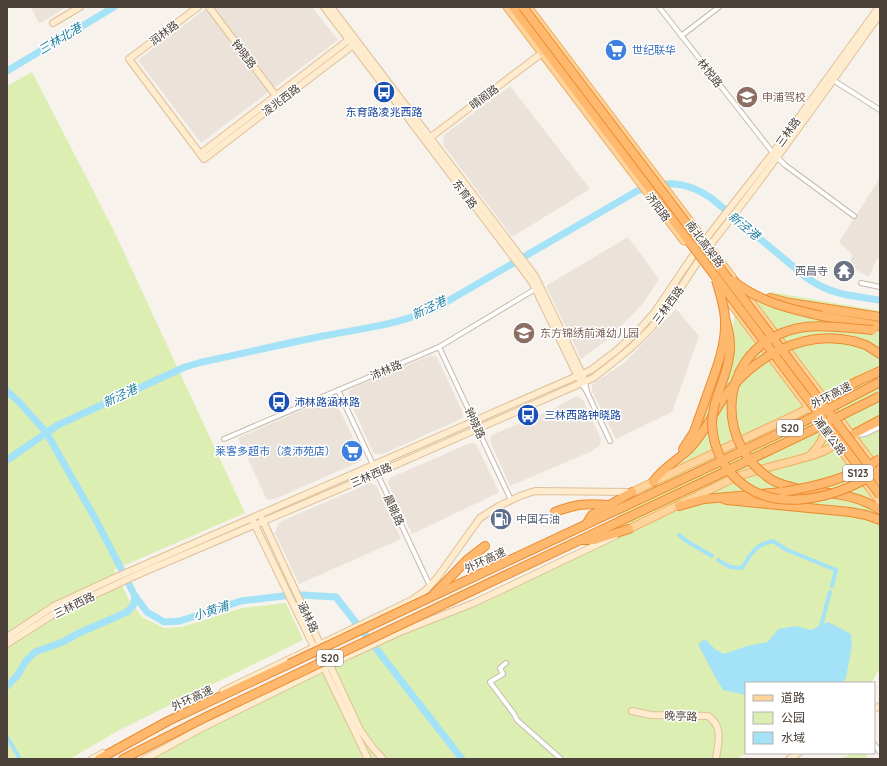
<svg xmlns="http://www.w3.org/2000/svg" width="887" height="766" font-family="Quicksand,'Noto Sans SC',sans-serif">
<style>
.residential{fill:#ebe3d9}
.green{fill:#dceeb1}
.water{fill:#a4e2f7}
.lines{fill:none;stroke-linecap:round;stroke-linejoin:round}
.canal{stroke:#a4e2f7;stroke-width:4}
.river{stroke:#a4e2f7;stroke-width:7}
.street-casing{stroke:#c6bbaf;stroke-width:6}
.secondary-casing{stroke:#ddc19a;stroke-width:8}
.primary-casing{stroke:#efaf61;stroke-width:9}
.highway-casing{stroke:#eb8b30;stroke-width:10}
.street{stroke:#fff;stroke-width:4}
.secondary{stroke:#ffebcd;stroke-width:6}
.primary{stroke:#ffd49c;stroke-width:7}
.highway{stroke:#ffb96e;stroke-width:8}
.highway-bridge-casing{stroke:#eb8b30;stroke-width:10;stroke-linecap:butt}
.highway-bridge{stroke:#ffb96e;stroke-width:8}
.labels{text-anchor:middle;stroke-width:3;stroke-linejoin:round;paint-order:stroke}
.shield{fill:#fff;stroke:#827a74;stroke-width:1}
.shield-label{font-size:10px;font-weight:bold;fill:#4c4138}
.street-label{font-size:11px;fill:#4c4138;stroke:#fff}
.shop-label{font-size:11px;fill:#366cbe;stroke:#fff;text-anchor:start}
.education-label{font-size:11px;fill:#785e54;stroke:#fff;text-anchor:start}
.transit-label{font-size:11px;fill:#164399;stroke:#fff;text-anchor:start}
.worship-label{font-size:11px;fill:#5b616d;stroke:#fff;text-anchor:end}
.service-label{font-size:11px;fill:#4e5e75;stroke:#fff;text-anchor:start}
.water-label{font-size:12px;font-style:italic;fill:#217ea0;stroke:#fff}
</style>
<rect width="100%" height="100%" fill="#f7f2eb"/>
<!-- residential -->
<g class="residential">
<polygon points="31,7 67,7 42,22 39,23"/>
<polygon points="208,7 312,7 338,40 201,143 138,60"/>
<polygon points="510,86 590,189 512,237 444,146 443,140 445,134"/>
<polygon points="880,178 880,260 877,258 869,277 850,267 852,254 839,242"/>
<polygon points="628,237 659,279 643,303 628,319 607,340 581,359 546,286"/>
<polygon points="676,309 699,336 672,412 616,439 592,391 592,384 624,363"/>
<polygon points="431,355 437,357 463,413 463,418 383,454 376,454 373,452 350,401 349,391 353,388"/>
<polygon points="577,396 583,400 601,439 600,445 592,451 510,486 490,441 492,435 551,410"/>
<polygon points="327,399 331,399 336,402 362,457 361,461 275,499 267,500 238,438"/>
<polygon points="470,443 476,444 499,492 496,494 412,534 388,483 390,478"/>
<polygon points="370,483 376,485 401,539 299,584 275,533 278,524 282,521"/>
</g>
<!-- green -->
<g class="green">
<polygon points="32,72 114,231 245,513 114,570 129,600 142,617 164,628 182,627 242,608 286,603 303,640 119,730 70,759 7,759 7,86"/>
<polygon points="771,292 880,311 880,668 871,683 746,683 747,753 736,759 151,759 202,732 352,657 401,635 474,606 566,562 675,464 686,460 696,442 706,412 728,357 735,314"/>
<polygon points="855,753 867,753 866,759 839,759"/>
</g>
<!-- water -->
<polygon class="water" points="828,622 851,634 852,645 846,678 842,683 746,683 746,695 723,690 714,675 698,644 705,639 715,649 724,654 747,646 768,642 778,629 796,626 811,630"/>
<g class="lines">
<!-- canal -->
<g class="canal">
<polyline points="679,535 685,540 712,556"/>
<path d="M718 560 730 567 742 568C752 553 754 545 773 541L787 550 836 570 832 586"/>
<polyline points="820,630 830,592"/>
<polyline points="7,737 20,759"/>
</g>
<!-- river -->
<g class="river">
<polyline points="7,71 114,7"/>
<polyline points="7,391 19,402 46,432 96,520 135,596 147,612 164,622 180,621 241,601 283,596 302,595 336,597 462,759"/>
<path d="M7 460 58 425 185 367 202 362C240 354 279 345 318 337 358 329 398 325 436 308L637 191C665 180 686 181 711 198L807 278C832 295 851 296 880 300"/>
<polyline points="7,686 17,676 26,661 35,652 63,642 77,634 127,612 133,606 135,596"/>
</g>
<!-- street casing -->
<g class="street-casing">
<g id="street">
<polyline points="659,7 773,153 785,165 854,216"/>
<polyline points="681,36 719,7"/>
<polyline points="833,80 880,110"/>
<polyline points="861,283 880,287"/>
<polyline points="439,347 511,500"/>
<polyline points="581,383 587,392 585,381"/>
<polyline points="338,390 430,586"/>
<polyline points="587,392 610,441"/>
<polyline points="857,435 865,434 880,427"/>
<polyline points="224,439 439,347 537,288"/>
<polyline points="506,663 500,668 503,674 490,682 514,714 517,720 561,759"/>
<polyline points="874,744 880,752"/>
</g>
</g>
<!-- secondary casing -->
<g class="secondary-casing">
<g id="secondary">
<polyline points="198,7 129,59 204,159 356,43"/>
<polyline points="209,7 276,96"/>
<polyline points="324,7 532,282 579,379"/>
<polyline points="331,7 535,276 583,376"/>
<polyline points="53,23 80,7"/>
<polyline points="427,140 542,53"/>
<polyline points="200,154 351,38"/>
<polyline points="262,519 360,730 373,748 383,759"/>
<polyline points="253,521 368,759"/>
<polyline points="7,637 54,606 112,579 591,370 616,351 638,331 654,313 694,254 773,153 879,7"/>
<path d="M7 644 57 612 139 574 377 473 593 378C615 361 638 344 656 322 676 299 689 272 708 248 768 172 824 93 880 14"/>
<polyline points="223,691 412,600 426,590 437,578 480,518 499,506 520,496 535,491 631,492"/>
<polyline points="874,709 880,706"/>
<path d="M632 711 651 715 708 716C724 727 718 743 716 759"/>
<polyline points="92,759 103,753"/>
<polyline points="145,759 200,729 350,655 400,632 474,603 615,536"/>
<polyline points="789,759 799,753"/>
</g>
</g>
<!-- primary casing -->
<g class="primary-casing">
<g id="primary">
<polyline points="507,7 684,241"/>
<polyline points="528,7 875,466"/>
<polyline points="720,289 880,502"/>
<path d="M811 454C826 440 826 427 829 408"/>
<polyline points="632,492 797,414 825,399"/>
<path d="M629 529 736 477C762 468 788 463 814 455 827 451 840 442 852 435"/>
</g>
</g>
<!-- highway casing -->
<g class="highway-casing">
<g id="highway">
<polyline points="513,7 691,244"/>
<polyline points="770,298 790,303 880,317"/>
<polyline points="822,316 880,326"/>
<polyline points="853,341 866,345 880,354"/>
<polyline points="825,399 858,381 880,371"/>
<polyline points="852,435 880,420"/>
<polyline points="683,449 694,432 705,401"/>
<path d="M772 480C806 497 848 487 880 510"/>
<path d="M653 482C662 468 678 460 689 449 703 435 712 416 722 400"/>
<polyline points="722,498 727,500 850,512 866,515 880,520"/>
<polyline points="679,506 704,499 783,492"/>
<path d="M555 512C576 504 586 503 608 505"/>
<polyline points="587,523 592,515 632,492"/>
<polyline points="583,540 594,540 629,529"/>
<polyline points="434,594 467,560 485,546"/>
<polyline points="431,597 698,472"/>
<polyline points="453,600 703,482"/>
<polyline points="99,759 168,721 289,664"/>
<polyline points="123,759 208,716"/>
</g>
</g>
<!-- street -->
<use href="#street" class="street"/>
<!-- secondary -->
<use href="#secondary" class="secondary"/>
<!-- primary -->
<use href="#primary" class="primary"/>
<!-- highway -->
<use href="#highway" class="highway"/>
<!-- highway-bridge casing -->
<g class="highway-bridge-casing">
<g id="highway-bridge">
<polyline points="523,7 880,480"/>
<polyline points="691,244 880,495"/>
<path d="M733 281C760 302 790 309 822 316"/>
<path d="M725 318C729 331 732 344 729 357 726 380 712 400 712 424 713 442 719 459 730 472 768 518 836 499 879 471"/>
<path d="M722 400C751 358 801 329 853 341"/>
<path d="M705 401C713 377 725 351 725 326 726 310 720 294 716 280"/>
<polyline points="698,472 805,421 880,382"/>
<path d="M772 480C715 444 718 359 782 333 810 321 843 328 873 330"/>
<polyline points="703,482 810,431 880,396"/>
<path d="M783 492C818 486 850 478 880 459"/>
<polyline points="289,664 431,597"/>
<polyline points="208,716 453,600"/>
</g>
</g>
<!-- highway-bridge -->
<use href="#highway-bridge" class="highway-bridge"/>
</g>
<!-- icons -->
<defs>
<g id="supermarket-disc" transform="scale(1.15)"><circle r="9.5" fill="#3f7fe0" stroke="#fff"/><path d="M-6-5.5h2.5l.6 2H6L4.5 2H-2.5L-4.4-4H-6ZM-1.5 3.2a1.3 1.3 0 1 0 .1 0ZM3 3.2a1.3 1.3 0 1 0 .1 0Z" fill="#fff"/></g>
<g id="bus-disc" transform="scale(1.15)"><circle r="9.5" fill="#1a4fb4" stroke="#fff"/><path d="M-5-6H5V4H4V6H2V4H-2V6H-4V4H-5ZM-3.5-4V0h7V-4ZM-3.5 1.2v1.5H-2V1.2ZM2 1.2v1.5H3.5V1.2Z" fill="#fff"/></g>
<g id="school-disc" transform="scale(1.15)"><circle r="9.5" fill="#8d6e63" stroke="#fff"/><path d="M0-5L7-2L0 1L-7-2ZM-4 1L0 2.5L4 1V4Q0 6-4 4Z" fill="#fff"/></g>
<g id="temple-disc" transform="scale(1.15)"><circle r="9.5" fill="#6b7280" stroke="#fff"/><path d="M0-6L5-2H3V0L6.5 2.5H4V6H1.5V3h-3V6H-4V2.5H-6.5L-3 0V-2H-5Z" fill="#fff"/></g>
<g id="fuel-disc" transform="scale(1.15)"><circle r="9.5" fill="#5c6f8a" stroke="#fff"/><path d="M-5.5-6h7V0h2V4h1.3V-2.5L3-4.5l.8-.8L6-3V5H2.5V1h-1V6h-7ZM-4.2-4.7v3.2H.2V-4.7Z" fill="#fff"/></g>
</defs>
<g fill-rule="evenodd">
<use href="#supermarket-disc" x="616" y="50"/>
<use href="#bus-disc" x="384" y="92"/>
<use href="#school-disc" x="747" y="97"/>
<use href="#temple-disc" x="844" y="271"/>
<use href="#school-disc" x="524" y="333"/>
<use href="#bus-disc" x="279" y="402"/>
<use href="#bus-disc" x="528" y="415"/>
<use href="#supermarket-disc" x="352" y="451"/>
<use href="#fuel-disc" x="501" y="519"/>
</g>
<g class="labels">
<!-- shield labels -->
<g class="shield">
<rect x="777" y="420" width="26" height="16" rx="3"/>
<rect x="843" y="465" width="30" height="16" rx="3"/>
<rect x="317" y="650" width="26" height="16" rx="3"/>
</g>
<g class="shield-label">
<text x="790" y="432">S20</text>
<text x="858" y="477">S123</text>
<text x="330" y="662">S20</text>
</g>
<!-- street labels -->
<g class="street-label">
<text transform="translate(164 33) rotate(-37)" y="4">润林路</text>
<text transform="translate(244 54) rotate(53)" y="4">钟晓路</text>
<text transform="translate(710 73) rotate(52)" y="4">林悦路</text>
<text transform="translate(484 97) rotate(-37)" y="4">晴阁路</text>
<text transform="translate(281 100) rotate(-37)" y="4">凌兆西路</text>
<text transform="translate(788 132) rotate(-54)" y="4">三林路</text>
<text transform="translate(465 194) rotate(53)" y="4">东育路</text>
<text transform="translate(658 207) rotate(53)" y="4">济阳路</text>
<text transform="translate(705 244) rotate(53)" y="4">南北高架路</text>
<text transform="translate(668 305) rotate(-54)" y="4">三林西路</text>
<text transform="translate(386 370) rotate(-23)" y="4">沛林路</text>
<text transform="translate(831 395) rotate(-27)" y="4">外环高速</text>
<text transform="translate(475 423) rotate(65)" y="4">钟晓路</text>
<text transform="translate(830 436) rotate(53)" y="4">浦星公路</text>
<text transform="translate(371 475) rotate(-24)" y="4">三林西路</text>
<text transform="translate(394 510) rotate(65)" y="4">晨眺路</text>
<text transform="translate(485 560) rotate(-25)" y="4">外环高速</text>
<text transform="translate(74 605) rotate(-26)" y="4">三林西路</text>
<text transform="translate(308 617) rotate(64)" y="4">涵林路</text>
<text transform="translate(192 698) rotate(-25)" y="4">外环高速</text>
<text transform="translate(681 716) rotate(2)" y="4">晚亭路</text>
</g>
<!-- shop labels -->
<g class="shop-label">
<text x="632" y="54">世纪联华</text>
<text x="336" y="455" text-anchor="end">莱客多超市（凌沛苑店）</text>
</g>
<!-- education labels -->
<g class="education-label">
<text x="762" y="101">申浦驾校</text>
<text x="540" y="337">东方锦绣前滩幼儿园</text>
</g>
<!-- transit labels -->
<g class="transit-label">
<text x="384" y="116" text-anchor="middle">东育路凌兆西路</text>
<text x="294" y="406">沛林路涵林路</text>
<text x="544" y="419">三林西路钟晓路</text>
</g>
<!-- worship labels -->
<g class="worship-label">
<text x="828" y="275">西昌寺</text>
</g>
<!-- service labels -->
<g class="service-label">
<text x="516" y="523">中国石油</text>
</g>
<!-- water labels -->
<g class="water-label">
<text transform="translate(60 39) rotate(-31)" y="4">三林北港</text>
<text transform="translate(744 226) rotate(39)" y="4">新泾港</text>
<text transform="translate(429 308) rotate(-26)" y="4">新泾港</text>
<text transform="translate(120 396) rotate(-25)" y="4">新泾港</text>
<text transform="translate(211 611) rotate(-18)" y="4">小黄浦</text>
</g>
</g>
<!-- border -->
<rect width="887" height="766" fill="none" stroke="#4c4138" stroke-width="16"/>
<!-- legend -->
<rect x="745" y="682" width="130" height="72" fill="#ffffff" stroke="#b7b3af"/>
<rect x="753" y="695" width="20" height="6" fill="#ffd49c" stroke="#b7b3af"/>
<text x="781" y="702" font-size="12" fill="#4c4138">道路</text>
<rect x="753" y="712" width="20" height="12" fill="#dceeb1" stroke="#b7b3af"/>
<text x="781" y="722" font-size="12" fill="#4c4138">公园</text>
<rect x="753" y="732" width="20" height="12" fill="#a4e2f7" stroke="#b7b3af"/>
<text x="781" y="742" font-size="12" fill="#4c4138">水域</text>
</svg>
